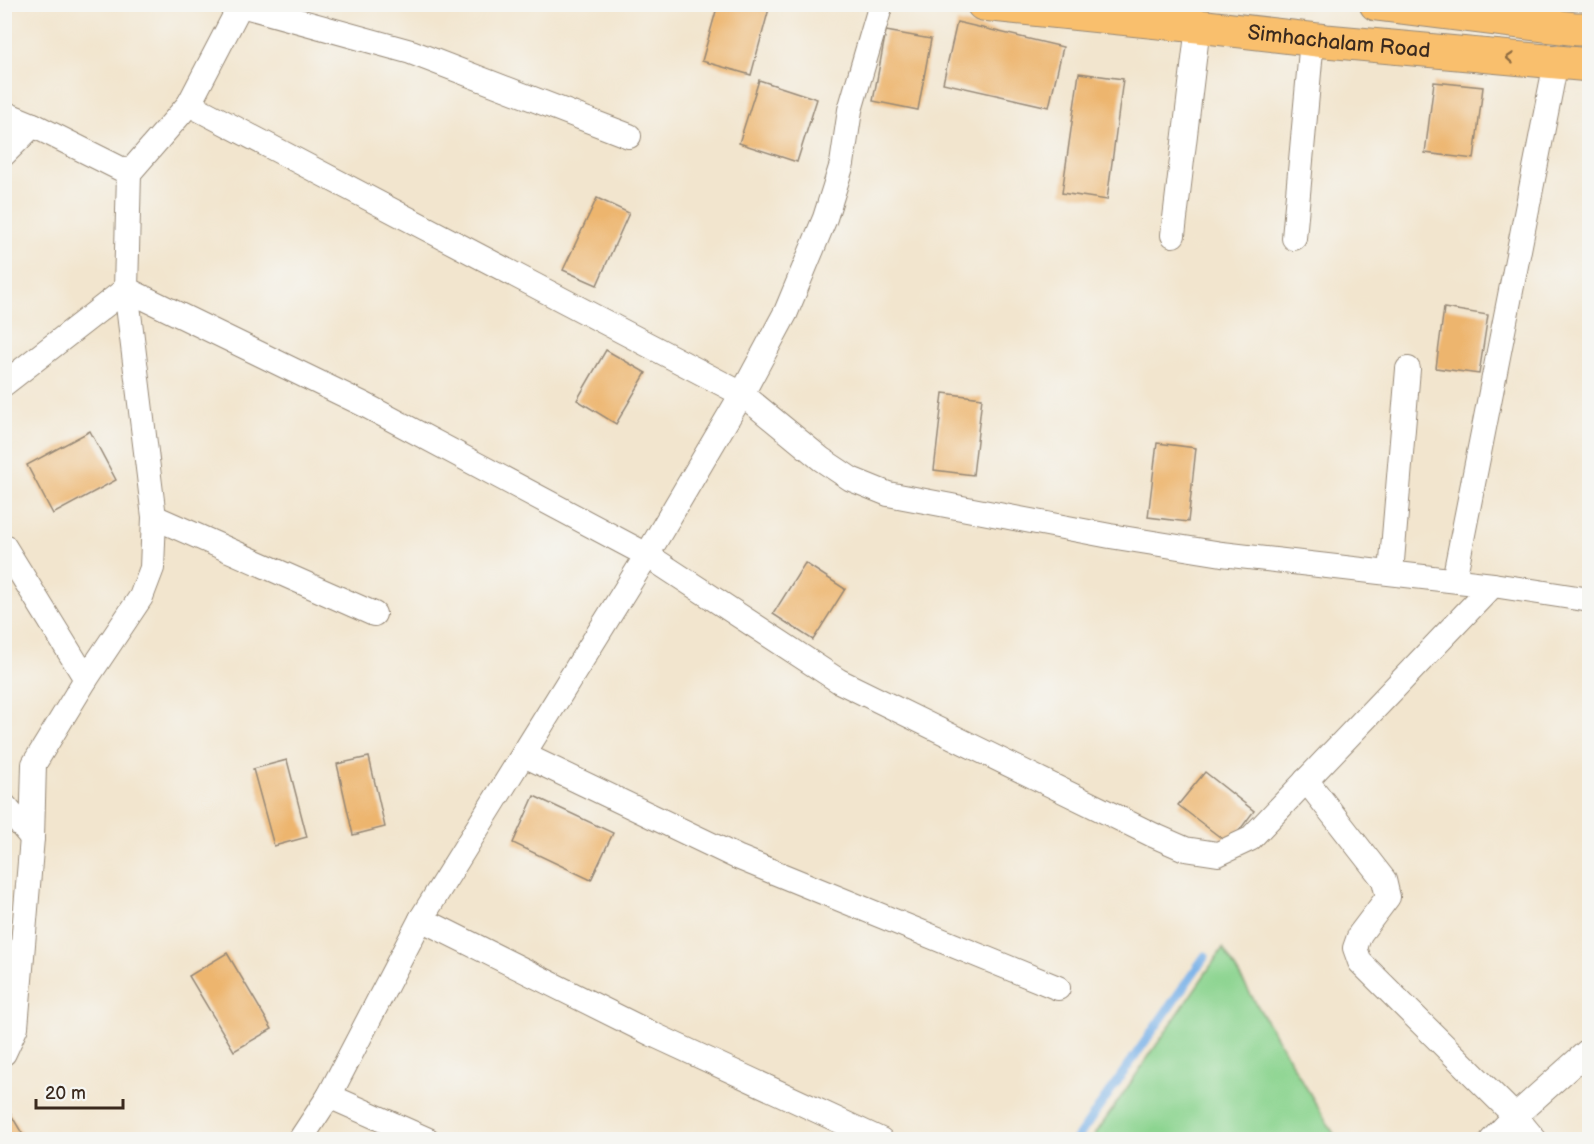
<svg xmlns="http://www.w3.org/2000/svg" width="1594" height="1144" font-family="'Balsamiq Sans',sans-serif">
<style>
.green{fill:#8cd490;stroke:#647f57;stroke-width:1.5}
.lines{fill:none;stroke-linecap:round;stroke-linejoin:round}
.stream{stroke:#78b1e8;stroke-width:9}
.building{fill:#edb56e}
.street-casing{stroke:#968876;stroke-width:26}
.primary-casing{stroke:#968876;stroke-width:35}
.street{stroke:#fff;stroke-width:24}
.primary{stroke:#f9bf6d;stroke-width:33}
.oneway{stroke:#906d42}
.labels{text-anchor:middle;stroke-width:6;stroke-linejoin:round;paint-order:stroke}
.street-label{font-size:21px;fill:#3b2a1e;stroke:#f6f6f2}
</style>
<rect width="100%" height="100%" fill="#f6f6f2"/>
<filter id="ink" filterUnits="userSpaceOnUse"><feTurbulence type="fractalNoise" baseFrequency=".0167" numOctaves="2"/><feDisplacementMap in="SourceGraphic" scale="12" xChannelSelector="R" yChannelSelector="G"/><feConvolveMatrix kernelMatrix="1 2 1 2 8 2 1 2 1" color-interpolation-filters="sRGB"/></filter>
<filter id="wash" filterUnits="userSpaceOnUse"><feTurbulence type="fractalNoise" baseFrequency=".008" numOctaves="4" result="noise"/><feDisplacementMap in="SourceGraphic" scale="24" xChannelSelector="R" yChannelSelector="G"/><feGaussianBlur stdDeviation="1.35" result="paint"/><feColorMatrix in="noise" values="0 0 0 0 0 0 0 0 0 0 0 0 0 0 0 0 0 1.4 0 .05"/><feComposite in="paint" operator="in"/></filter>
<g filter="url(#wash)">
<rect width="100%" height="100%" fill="#f2e5ce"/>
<!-- green -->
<polygon class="green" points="1223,948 1337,1139 1092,1139"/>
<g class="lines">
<!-- stream -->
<polyline class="stream" points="1076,1140 1205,956"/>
</g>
<g id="blocks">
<!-- building -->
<g class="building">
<polygon points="718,4 770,5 751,75 702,61"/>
<polygon points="957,22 1063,47 1049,107 943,83"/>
<polygon points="886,31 931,39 918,110 873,101"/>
<polygon points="1079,73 1123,79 1107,200 1062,193"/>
<polygon points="759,80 817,99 797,162 739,143"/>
<polygon points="1434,82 1483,87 1474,159 1425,153"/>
<polygon points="597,198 629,213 597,285 563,270"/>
<polygon points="1444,308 1488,315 1479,374 1436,368"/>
<polygon points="606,350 646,373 616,424 577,400"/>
<polygon points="943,393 982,398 973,475 934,470"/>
<polygon points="90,431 116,480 53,514 27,465"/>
<polygon points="1157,443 1196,448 1188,522 1148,517"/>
<polygon points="805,563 845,589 813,640 773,614"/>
<polygon points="369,757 385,827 353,835 337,764"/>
<polygon points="287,760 307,837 274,846 253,769"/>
<polygon points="1205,772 1254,811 1229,844 1178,805"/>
<polygon points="534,796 613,833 591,880 513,843"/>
<polygon points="227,953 272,1029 234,1051 189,976"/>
<polygon points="4,1103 26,1140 4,1140"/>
</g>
</g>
</g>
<g filter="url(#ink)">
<use href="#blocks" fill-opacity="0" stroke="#968876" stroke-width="1.5"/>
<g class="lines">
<!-- street casing -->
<g class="street-casing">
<g id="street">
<polyline points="241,5 411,52 629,136"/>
<polyline points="189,104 742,394 821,459 851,479 888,494 1110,536 1222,554 1493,585 1590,600"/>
<polyline points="4,113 33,125"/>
<polyline points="4,154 33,125 129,173"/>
<polyline points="1173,235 1198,26"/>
<polyline points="1294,238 1312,39"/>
<polyline points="4,384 126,289 129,173 189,104 241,4"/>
<polyline points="154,517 374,614"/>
<polyline points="4,546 86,679"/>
<polyline points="1391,573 1408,369"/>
<polyline points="1454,580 1556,62"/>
<polyline points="524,755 737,857 1058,988"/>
<polyline points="1306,780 1384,880 1388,897 1360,934 1355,948 1360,962 1515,1116 1535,1140"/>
<polyline points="4,805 32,838"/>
<polyline points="421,919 652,1034 881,1140"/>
<polyline points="4,1053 16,1027 32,838 34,764 86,679 141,597 152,568 154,517 126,289 365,405 647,555 839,681 1153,835 1185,849 1218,854 1250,839 1493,585"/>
<polyline points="329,1096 428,1140"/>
<polyline points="300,1140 329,1096 421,919 647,555 742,394 786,312 825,218 842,164 850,110 881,4"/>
<polyline points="1492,1140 1515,1116 1590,1049"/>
</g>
</g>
<!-- primary casing -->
<g class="primary-casing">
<g id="primary">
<path id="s1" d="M983 4 1198 26 1326 41 1590 65"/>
<polyline points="1376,4 1576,29 1590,29"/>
</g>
</g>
<!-- street -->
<use href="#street" class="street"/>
<!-- primary -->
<use href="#primary" class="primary"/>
</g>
<!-- one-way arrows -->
<defs><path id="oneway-chevron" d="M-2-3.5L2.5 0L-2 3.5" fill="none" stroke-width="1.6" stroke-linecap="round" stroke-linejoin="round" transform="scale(1.5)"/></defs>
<use class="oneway" href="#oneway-chevron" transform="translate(1510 58) rotate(-175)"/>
</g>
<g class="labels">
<!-- street labels -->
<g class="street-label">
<text dy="7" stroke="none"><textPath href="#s1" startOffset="358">Simhachalam Road</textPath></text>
</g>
</g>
<!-- margin -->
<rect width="1594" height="1144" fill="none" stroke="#f6f6f2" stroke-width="24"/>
<!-- scale -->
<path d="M36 1099v9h87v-9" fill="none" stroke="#3b2a1e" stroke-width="3"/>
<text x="45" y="1099" font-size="18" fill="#3b2a1e" stroke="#f6f6f2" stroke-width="4.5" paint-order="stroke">20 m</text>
</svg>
